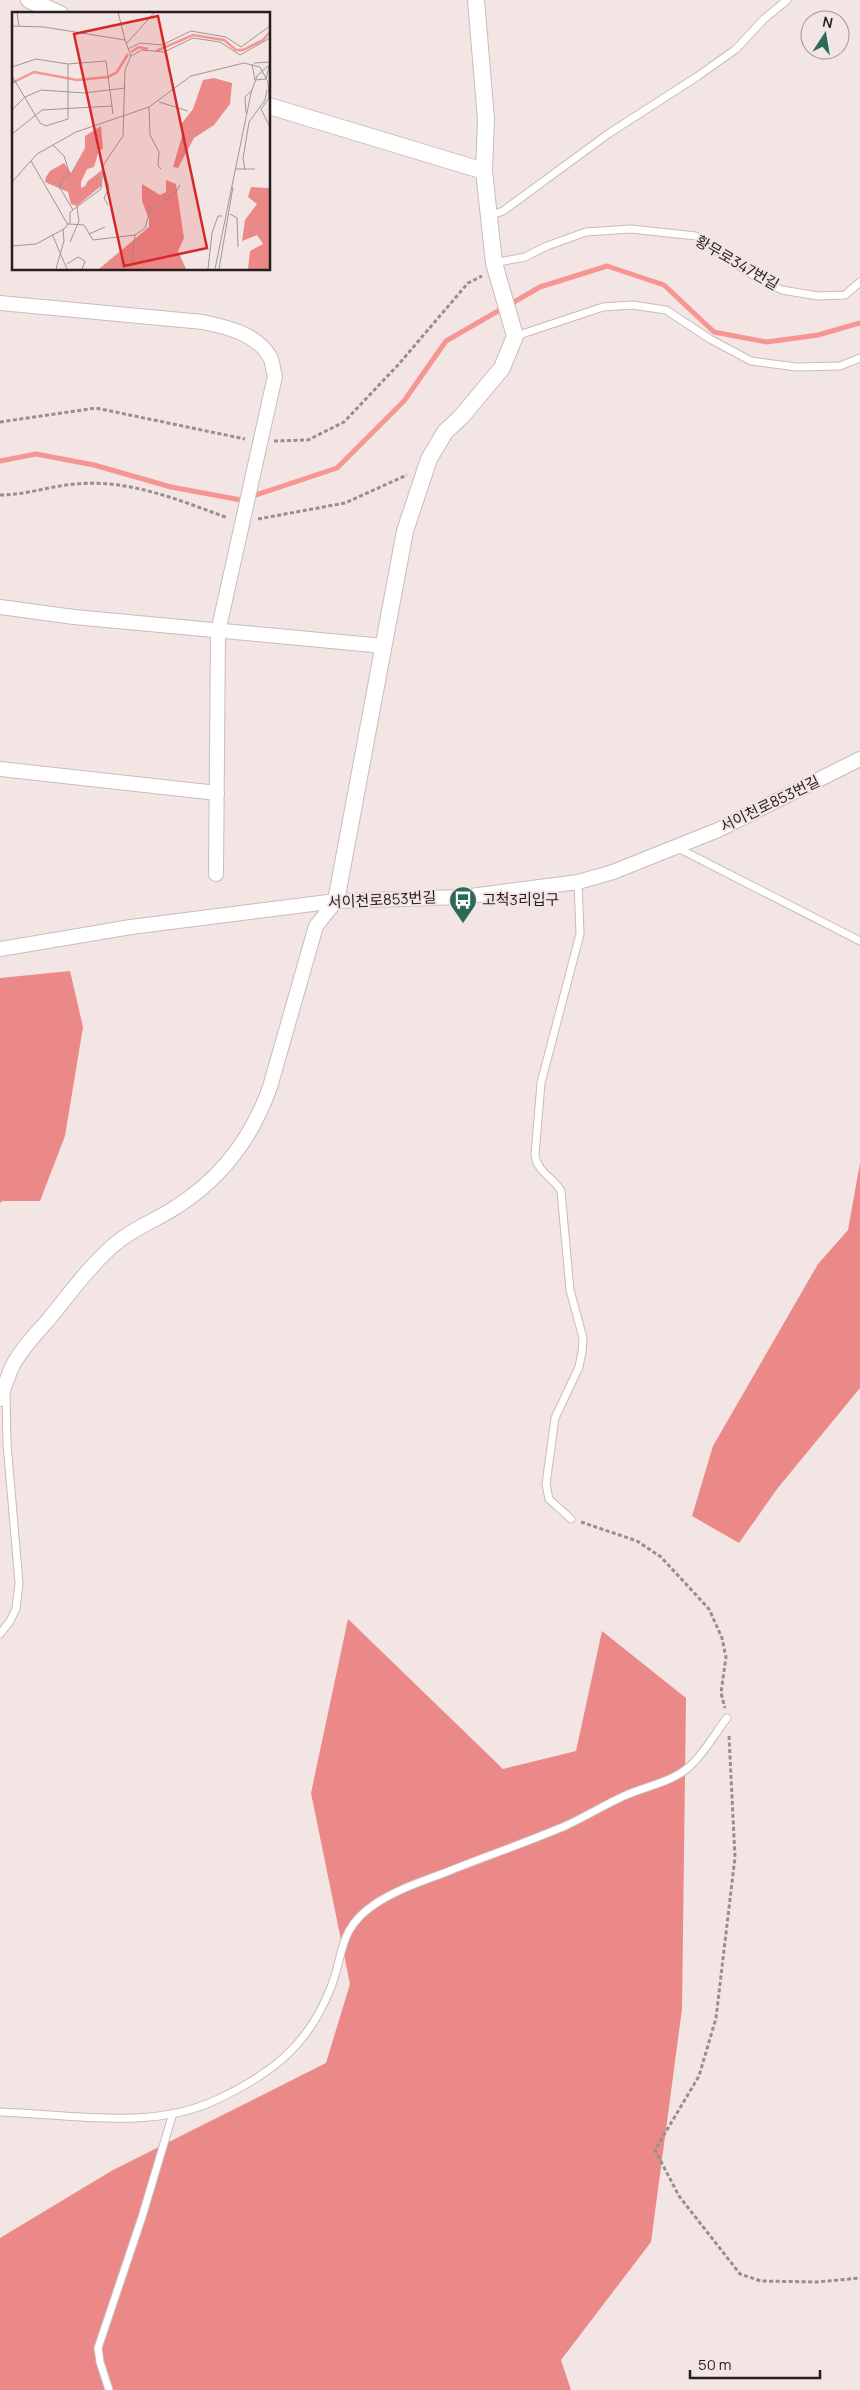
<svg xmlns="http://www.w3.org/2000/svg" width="860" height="2390" font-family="Manrope,'Noto Sans KR',sans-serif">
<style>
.forest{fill:#ea8987}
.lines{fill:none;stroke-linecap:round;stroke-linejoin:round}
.stream{stroke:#f79592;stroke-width:5}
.service-casing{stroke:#cabcbb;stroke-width:9}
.minor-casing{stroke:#cabcbb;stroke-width:16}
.tertiary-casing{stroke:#cabcbb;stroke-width:18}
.path{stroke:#988e8d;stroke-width:3;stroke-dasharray:4 2.5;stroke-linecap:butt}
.service{stroke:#fff;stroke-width:7}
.minor{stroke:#fff;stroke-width:14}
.tertiary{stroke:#fff;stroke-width:16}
.labels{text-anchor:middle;stroke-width:4;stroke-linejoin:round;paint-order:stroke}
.street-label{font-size:15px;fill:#241f1e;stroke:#f3e5e4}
.poi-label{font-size:15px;fill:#241f1e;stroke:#f3e5e4;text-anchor:start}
.inset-river{fill:none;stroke:#f79592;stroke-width:2.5}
.inset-road{fill:none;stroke:#a09695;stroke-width:1}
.view{fill:#d62828;fill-opacity:0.15;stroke:#d62828;stroke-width:2.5}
.inset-edge{fill:none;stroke:#241f1e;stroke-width:2.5}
</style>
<rect width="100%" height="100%" fill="#f3e5e4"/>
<!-- forest -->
<g class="forest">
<polygon points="70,971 83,1027 65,1136 40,1201 2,1201 0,1203 0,978"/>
<polygon points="860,1163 860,1388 777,1489 739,1543 692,1516 713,1446 818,1264 848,1230"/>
<polygon points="348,1619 503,1769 576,1751 602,1631 686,1698 682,2009 651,2242 561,2360 571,2390 0,2390 0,2238 113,2170 326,2063 350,1984 311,1793"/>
</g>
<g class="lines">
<!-- stream -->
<polyline class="stream" points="0,461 36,454 94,465 171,487 241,500 337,468 404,401 446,341 540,287 607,266 664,285 714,332 767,342 818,335 860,323"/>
<!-- service casing -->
<g class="service-casing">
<g id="service">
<polyline points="489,216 503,211 608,134 698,76 736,49 764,19 787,0"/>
<polyline points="494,263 525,257 547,246 586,232 631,229 696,236 749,273 782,290 818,296 845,295 860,282"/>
<polyline points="516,336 603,307 632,305 666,310 710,339 751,361 796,367 840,366 860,358"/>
<polyline points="676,847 860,941"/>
<path d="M571 1519 549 1499 546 1484 555 1418 579 1367 582 1352 583 1338 570 1290 561 1191C553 1177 537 1172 535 1155L541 1083 580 934 578 882"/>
<polyline points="0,1634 10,1621 16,1609 19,1583 7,1444 6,1392"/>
<path d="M0 2112C70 2114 150 2131 216 2100 269 2075 306 2048 329 1992 345 1956 336 1930 375 1904 396 1890 420 1882 444 1873 484 1857 525 1843 565 1826 585 1817 604 1805 624 1796 646 1786 670 1783 689 1767 704 1754 715 1733 727 1718"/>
<polyline points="109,2390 100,2362 98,2348 142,2217 173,2113"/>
</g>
</g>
<!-- minor casing -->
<g class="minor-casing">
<g id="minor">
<path d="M0 303 203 322C227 327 257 334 270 357 273 363 273 371 275 376L218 632 216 874"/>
<polyline points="0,607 74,617 384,646"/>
<polyline points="0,769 217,793"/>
<polyline points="0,949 131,927 336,901 463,897 578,882 613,872 718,830 860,759"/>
<path d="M0 1399C4 1389 7 1378 12 1367 21 1349 36 1334 49 1319 71 1292 93 1261 120 1240 137 1227 158 1219 176 1207 222 1178 252 1138 270 1087L316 926 336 901"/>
</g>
</g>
<!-- tertiary casing -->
<g class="tertiary-casing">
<g id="tertiary">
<polyline points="29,0 60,14"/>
<polyline points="476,0 486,119 484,171"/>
<polyline points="269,106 484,171 494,263 515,336 502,368 461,417 445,432 429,459 405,531 336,901"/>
</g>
</g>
<!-- path -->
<g class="path">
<polyline points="0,422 96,408 245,439"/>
<polyline points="274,441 308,440 344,422 398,365 468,283 482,276"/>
<path d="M0 495C26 495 50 486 76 484 129 479 179 500 228 518"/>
<polyline points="258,519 345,503 407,475"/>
<polyline points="581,1522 637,1541 661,1557 709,1609 722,1638 726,1657 721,1693 725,1708"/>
<polyline points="729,1736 735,1857 716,2018 699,2076 655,2150 679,2196 740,2274 761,2281 817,2282 860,2278"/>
</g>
<!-- service -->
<use href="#service" class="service"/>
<!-- minor -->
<use href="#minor" class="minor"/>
<!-- tertiary -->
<use href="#tertiary" class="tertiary"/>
</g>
<!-- icons -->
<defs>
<g id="bus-pin" transform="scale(1.4375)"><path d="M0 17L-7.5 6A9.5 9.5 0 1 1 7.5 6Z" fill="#2a6a58" stroke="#f3e5e4"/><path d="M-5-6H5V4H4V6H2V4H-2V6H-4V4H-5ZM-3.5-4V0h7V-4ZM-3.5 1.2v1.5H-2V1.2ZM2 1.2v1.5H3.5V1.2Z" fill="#fff"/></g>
</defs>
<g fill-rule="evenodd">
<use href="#bus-pin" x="463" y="900"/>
</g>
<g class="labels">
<!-- street labels -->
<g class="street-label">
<text transform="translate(737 263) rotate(30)" y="5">황무로347번길</text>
<text transform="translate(770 804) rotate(-26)" y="5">서이천로853번길</text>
<text transform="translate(382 900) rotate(-3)" y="5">서이천로853번길</text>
</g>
<!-- poi labels -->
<g class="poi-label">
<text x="482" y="905">고척3리입구</text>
</g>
</g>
<!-- overview -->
<g transform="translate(12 12)">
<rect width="258" height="258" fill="#f3e5e4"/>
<path d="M202 66 220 71 218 92 202 113 182 126 166 156 161 155 170 124V111L181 97 191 68ZM89 114 91 137 87 138 82 155 75 157 69 170V176L73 174 76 169 90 158 89 174 65 194 59 192 56 180 33 170 34 165 38 159 52 151 59 161 73 136V124ZM154 168 164 172 172 226 166 239 174 257H87L137 215V207L130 189V172L148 183 154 180ZM239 175 257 176V257H236L238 239 251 232 245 223 230 229 233 208 245 192 236 185Z" fill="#ea8987"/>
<path class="inset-river" d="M144 39 181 23 212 28 224 38H231L251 28 258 20M119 40 127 35 136 37M0 71 22 60 65 68 96 65 105 60 116 42"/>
<path class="inset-road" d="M5 0 7 15M106 0 113 28M0 14 32 15 113 28 119 44 113 58 111 124 92 152 89 177 58 200V210L52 217 24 232 0 234M114 32 143 0M116 37 128 31 150 33 179 19 214 25 229 35 258 14M119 44 130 38 152 40 181 26 208 30 228 43 258 26M242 51 258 50M240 52 243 68 254 67 257 54M0 55 24 47 56 52 94 49 101 102M0 64 28 111 34 114 56 107V52M147 90 176 99M137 95 138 123 147 140 146 154 149 157M0 98 13 85 29 78 72 81 113 76M234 101 233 85 240 78M0 122 30 98 100 94M41 133 52 144 56 156 57 163 49 168 48 176 61 198M19 149 56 213M224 157H243M92 158 97 176 92 186 96 193M233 158 231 147 237 110 253 88 255 78M0 170 25 142 64 120 137 95 179 64 232 51 248 55 256 70 257 86 249 97 258 115M218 202 225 206 226 235M57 212 72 213 81 228 123 223 133 216 138 199 164 180 168 173M40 222 55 257M77 222 93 215M123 223 120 248 124 254M58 230 67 209 65 195M55 252 66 245 73 249 70 257M44 257 52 229 51 217M196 257 200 221 206 204H210M203 257 239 81 245 64 258 52M207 257 221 175"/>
<path class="view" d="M146 4 195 236 112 254 62 22Z"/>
<rect width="258" height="258" class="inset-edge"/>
</g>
<!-- north arrow -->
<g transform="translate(825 35) rotate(12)"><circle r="24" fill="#f3e5e4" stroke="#a09695"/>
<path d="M0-4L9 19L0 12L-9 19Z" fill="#2a6a58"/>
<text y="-8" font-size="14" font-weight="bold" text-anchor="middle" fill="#241f1e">N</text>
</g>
<!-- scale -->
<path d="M690 2370v8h130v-8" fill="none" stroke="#241f1e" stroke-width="2.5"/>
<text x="698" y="2370" font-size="15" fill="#241f1e" stroke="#f3e5e4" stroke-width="4" paint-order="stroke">50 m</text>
</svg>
